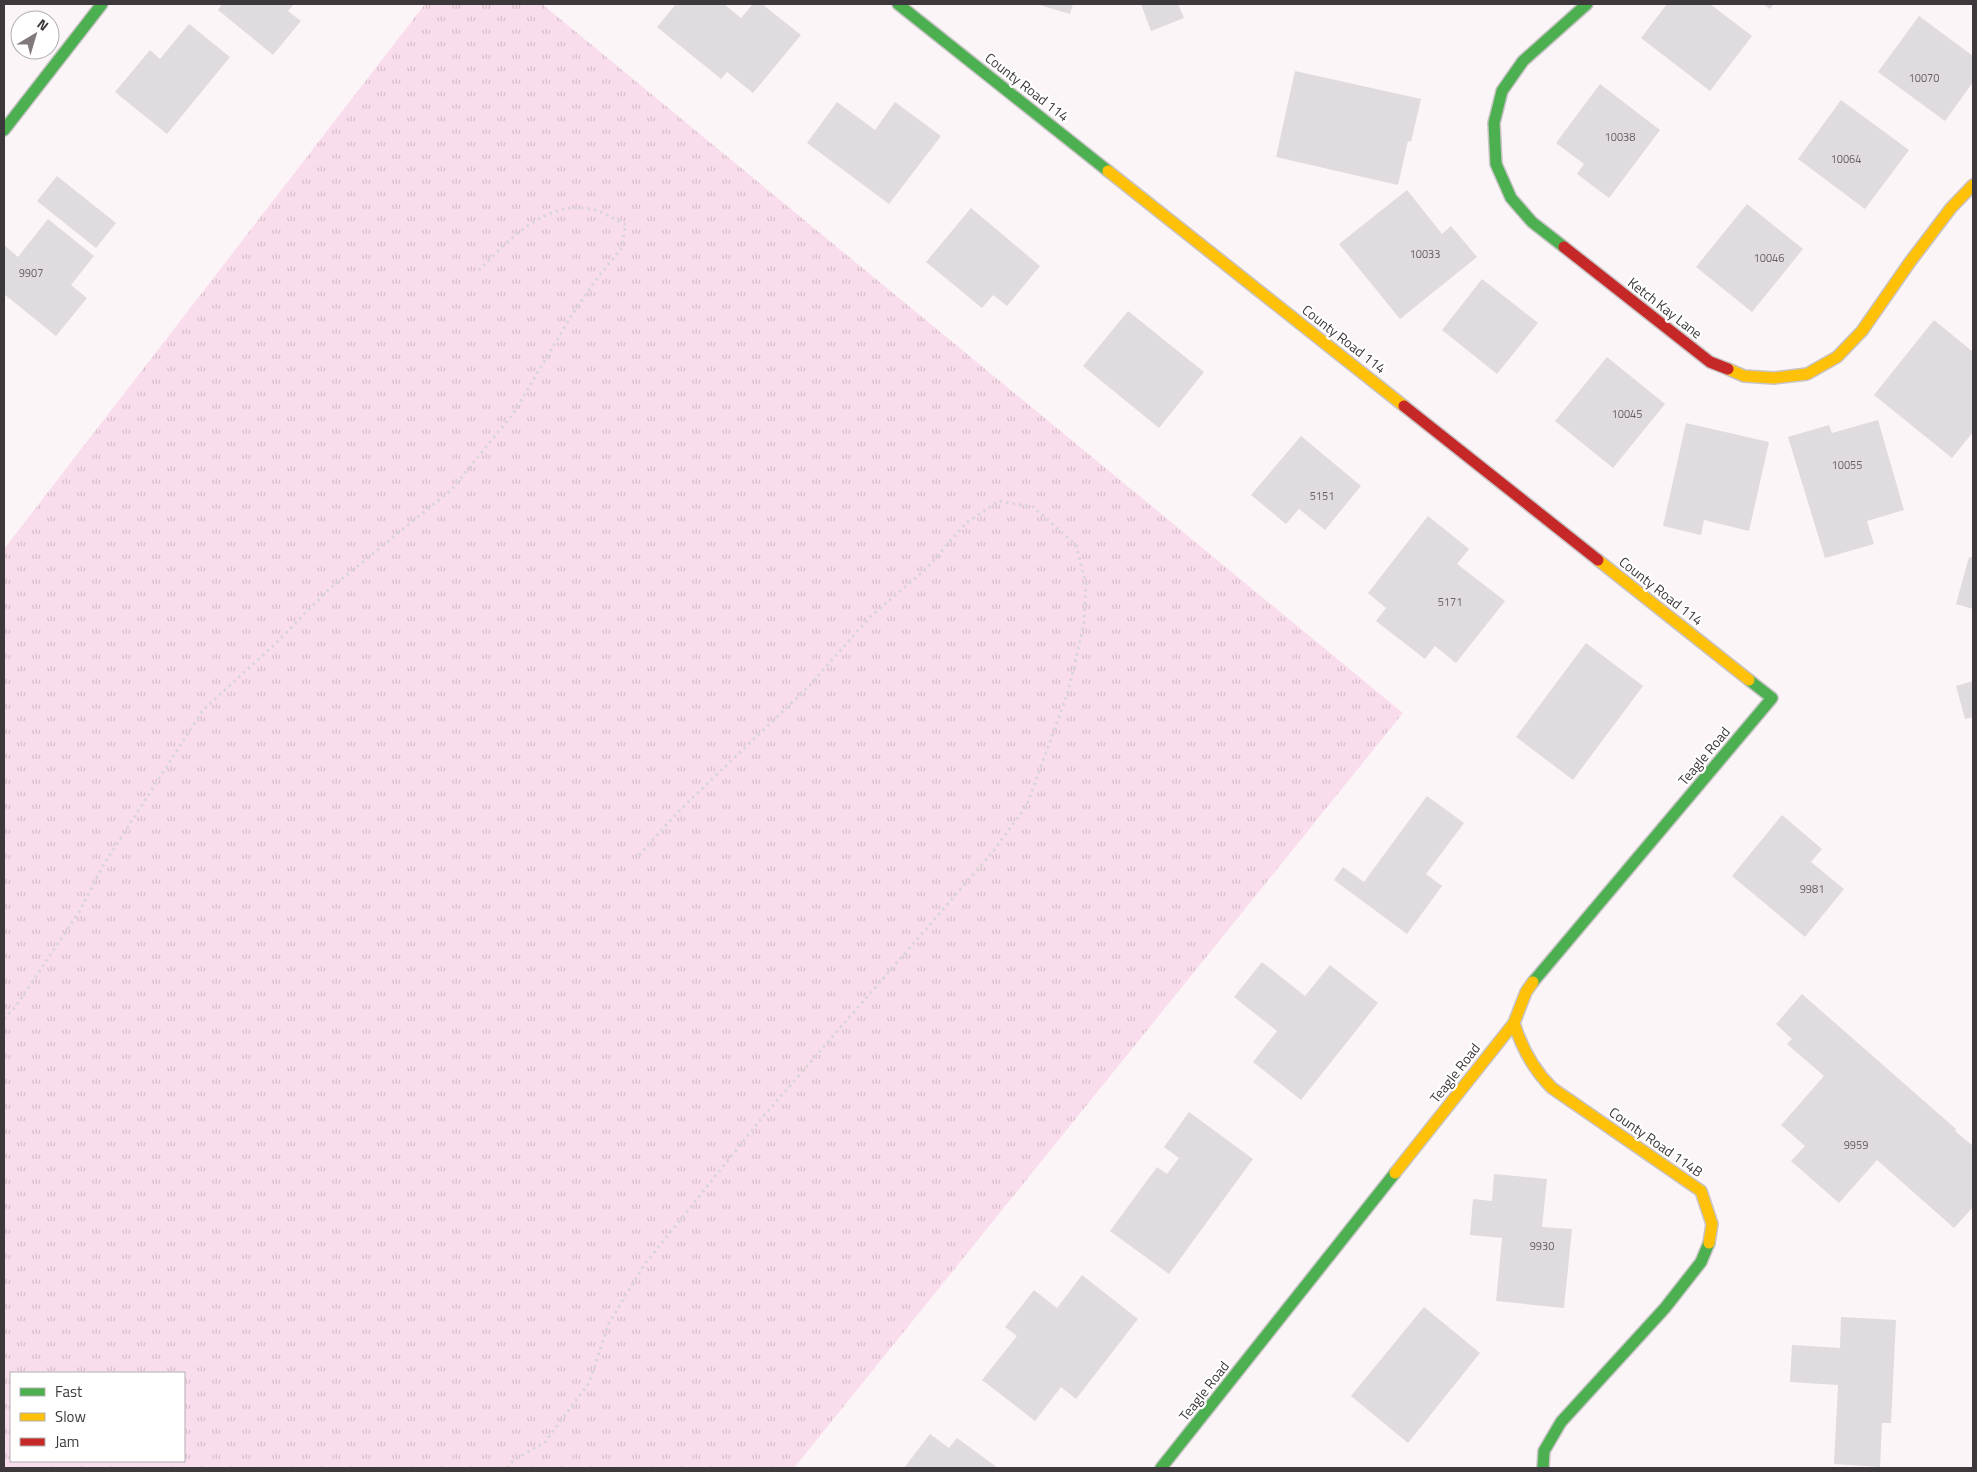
<svg xmlns="http://www.w3.org/2000/svg" width="1977" height="1472" font-family="'Titillium Web',sans-serif">
<style>
.grass{fill:url(#grass-tufts);fill-rule:evenodd}
.building{fill:#e0dbde}
.lines{fill:none;stroke-linecap:round;stroke-linejoin:round}
.fast-casing{stroke:#c8c3c5;stroke-width:14}
.slow-casing{stroke:#c8c3c5;stroke-width:14}
.jam-casing{stroke:#c8c3c5;stroke-width:14}
.path{stroke:#d9d6d7;stroke-width:3;stroke-dasharray:2.5 4;stroke-linecap:butt}
.fast{stroke:#4caf50;stroke-width:11}
.slow{stroke:#ffc107;stroke-width:11}
.jam{stroke:#c62828;stroke-width:11}
.labels{text-anchor:middle;stroke-width:4.5;stroke-linejoin:round;paint-order:stroke}
.number-label{font-size:11px;fill:#686266}
.street-label{font-size:14px;fill:#3d383b;stroke:#fff}
</style>
<defs>
<pattern id="grass-tufts" width="24" height="20" patternUnits="userSpaceOnUse" patternTransform="scale(1.25)"><rect width="24" height="20" fill="#faddec"/><path d="M3 7l-1-3M5 7V3M7 7l1-3M15 17l-1-3M17 17v-4M19 17l1-3" fill="none" stroke="#d7becb"/></pattern>
</defs>
<rect width="100%" height="100%" fill="#fbf5f8"/>
<!-- grass -->
<path class="grass" d="M425 4H542L1403 713 794 1468H4V549ZM11 1373H184V1461H11Z"/>
<!-- building -->
<g class="building">
<polygon points="222,4 294,4 288,11 301,21 273,55 218,10"/>
<polygon points="676,4 724,4 741,18 753,4 762,4 801,35 753,93 727,72 721,79 657,27"/>
<polygon points="1036,4 1073,4 1070,14"/>
<polygon points="1141,4 1178,4 1184,18 1151,31"/>
<polygon points="1667,4 1710,4 1752,36 1710,91 1641,38"/>
<polygon points="1763,4 1774,4 1770,9"/>
<polygon points="1919,16 1973,56 1973,82 1945,121 1878,72"/>
<polygon points="189,24 230,57 167,134 115,92 150,50 160,59"/>
<polygon points="1295,71 1421,99 1411,142 1408,141 1398,185 1276,157"/>
<polygon points="1600,84 1660,130 1609,198 1577,174 1584,164 1556,143"/>
<polygon points="1841,100 1909,150 1865,209 1798,159"/>
<polygon points="837,102 875,130 895,102 941,136 889,204 807,143"/>
<polygon points="57,176 116,223 96,248 37,201"/>
<polygon points="1407,190 1442,234 1451,226 1477,257 1400,319 1339,244"/>
<polygon points="1747,204 1803,249 1752,312 1696,267"/>
<polygon points="971,208 1040,266 1007,306 993,295 982,308 926,262"/>
<polygon points="48,219 94,256 71,285 87,298 56,336 4,294 4,245 18,257"/>
<polygon points="1482,279 1538,323 1497,374 1442,330"/>
<polygon points="1128,311 1204,372 1159,428 1083,366"/>
<polygon points="1934,320 1973,352 1973,432 1952,458 1874,395"/>
<polygon points="1607,357 1665,404 1613,468 1555,421"/>
<polygon points="1878,420 1904,510 1867,521 1874,544 1825,558 1788,437 1829,425 1832,433"/>
<polygon points="1686,423 1769,442 1749,531 1704,520 1701,535 1663,526"/>
<polygon points="1301,436 1361,486 1325,530 1299,509 1286,524 1251,495"/>
<polygon points="1428,516 1469,549 1457,564 1505,601 1456,663 1435,646 1425,659 1376,621 1386,608 1368,593"/>
<polygon points="1969,557 1973,558 1973,609 1956,604"/>
<polygon points="1586,643 1643,686 1573,780 1516,737"/>
<polygon points="1973,681 1973,717 1965,719 1956,686"/>
<polygon points="1427,796 1464,823 1426,874 1442,886 1407,934 1334,880 1343,867 1364,882"/>
<polygon points="1782,815 1822,849 1811,862 1844,889 1805,937 1732,876"/>
<polygon points="1262,962 1305,996 1330,965 1378,1003 1301,1100 1253,1062 1277,1031 1234,997"/>
<polygon points="1802,994 1956,1129 1955,1131 1973,1146 1973,1207 1954,1228 1877,1160 1839,1203 1791,1161 1805,1146 1781,1125 1824,1076 1787,1044 1792,1039 1776,1024"/>
<polygon points="1189,1112 1253,1159 1169,1274 1110,1231 1157,1167 1167,1174 1179,1158 1164,1147"/>
<polygon points="1494,1174 1547,1179 1542,1227 1572,1229 1564,1308 1496,1301 1502,1238 1470,1235 1473,1199 1492,1201"/>
<polygon points="1082,1275 1138,1319 1076,1399 1061,1387 1035,1421 982,1380 1017,1336 1005,1327 1034,1290 1057,1308"/>
<polygon points="1424,1307 1480,1353 1408,1443 1351,1396"/>
<polygon points="1841,1317 1896,1320 1891,1423 1882,1423 1880,1467 1834,1464 1838,1385 1790,1382 1792,1345 1840,1348"/>
<polygon points="930,1434 949,1448 957,1438 998,1468 904,1468"/>
</g>
<g class="lines">
<!-- fast casing -->
<g class="fast-casing">
<g id="fast">
<polyline points="898,4 1108,171"/>
<polyline points="4,130 102,4"/>
<polyline points="1564,247 1532,222 1511,198 1496,164 1494,123 1502,91 1523,61 1587,4"/>
<polyline points="1533,982 1772,698 1749,680"/>
<polyline points="1161,1468 1395,1173"/>
<polyline points="1543,1468 1544,1451 1561,1422 1665,1308 1701,1262 1709,1243"/>
</g>
</g>
<!-- slow casing -->
<g class="slow-casing">
<g id="slow">
<polyline points="1108,171 1404,406"/>
<polyline points="1728,369 1744,376 1774,378 1807,374 1837,357 1862,331 1910,262 1951,208 1973,185"/>
<polyline points="1598,560 1749,680"/>
<path d="M1514 1023C1522 1049 1533 1069 1552 1088L1701 1191 1712 1224 1709 1243"/>
<polyline points="1395,1173 1514,1023 1526,992 1533,982"/>
</g>
</g>
<!-- jam casing -->
<g class="jam-casing">
<g id="jam">
<polyline points="1564,247 1710,362 1728,369"/>
<polyline points="1404,406 1598,560"/>
</g>
</g>
<!-- path -->
<g class="path">
<path d="M4 1019 16 1006 79 912 104 864 203 710 275 644 327 591 451 490 513 414 573 313 598 277 621 249 626 225C616 220 602 211 591 209 544 200 507 242 477 272"/>
<polyline points="507,1468 514,1460 545,1442 589,1383 609,1323 644,1265 762,1118 991,854 1027,805 1068,692 1084,624 1086,584 1076,545 1033,507 999,501 966,523 927,568 870,617 810,685 680,810 638,856"/>
</g>
<!-- fast -->
<use href="#fast" class="fast"/>
<!-- slow -->
<use href="#slow" class="slow"/>
<!-- jam -->
<use href="#jam" class="jam"/>
</g>
<g class="labels">
<!-- number labels -->
<g class="number-label">
<text x="1924" y="82">10070</text>
<text x="1620" y="141">10038</text>
<text x="1846" y="163">10064</text>
<text x="1425" y="258">10033</text>
<text x="1769" y="262">10046</text>
<text x="31" y="277">9907</text>
<text x="1627" y="418">10045</text>
<text x="1847" y="469">10055</text>
<text x="1322" y="500">5151</text>
<text x="1450" y="606">5171</text>
<text x="1812" y="893">9981</text>
<text x="1856" y="1149">9959</text>
<text x="1542" y="1250">9930</text>
</g>
<!-- street labels -->
<g class="street-label">
<text transform="translate(1027 87) rotate(38)" y="5">County Road 114</text>
<text transform="translate(1665 308) rotate(38)" y="5">Ketch Kay Lane</text>
<text transform="translate(1344 339) rotate(38)" y="5">County Road 114</text>
<text transform="translate(1661 591) rotate(38)" y="5">County Road 114</text>
<text transform="translate(1704 756) rotate(-50)" y="5">Teagle Road</text>
<text transform="translate(1455 1073) rotate(-52)" y="5">Teagle Road</text>
<text transform="translate(1656 1142) rotate(35)" y="5">County Road 114B</text>
<text transform="translate(1204 1391) rotate(-52)" y="5">Teagle Road</text>
</g>
</g>
<!-- border -->
<rect width="1977" height="1472" fill="none" stroke="#3d383b" stroke-width="10"/>
<!-- legend -->
<rect x="10" y="1372" width="175" height="90" fill="#ffffff" stroke="#b1afb1"/>
<rect x="20" y="1388" width="25" height="8" fill="#4caf50" stroke="#b1afb1"/>
<text x="55" y="1397" font-size="15" fill="#3d383b">Fast</text>
<rect x="20" y="1413" width="25" height="8" fill="#ffc107" stroke="#b1afb1"/>
<text x="55" y="1422" font-size="15" fill="#3d383b">Slow</text>
<rect x="20" y="1438" width="25" height="8" fill="#c62828" stroke="#b1afb1"/>
<text x="55" y="1447" font-size="15" fill="#3d383b">Jam</text>
<!-- north arrow -->
<g transform="translate(35 35) rotate(38)"><circle r="24" fill="#ffffff" stroke="#b1afb1"/>
<path d="M0-4L9 19L0 12L-9 19Z" fill="#807a7d"/>
<text y="-8" font-size="14" font-weight="bold" text-anchor="middle" fill="#3d383b">N</text>
</g>
</svg>
